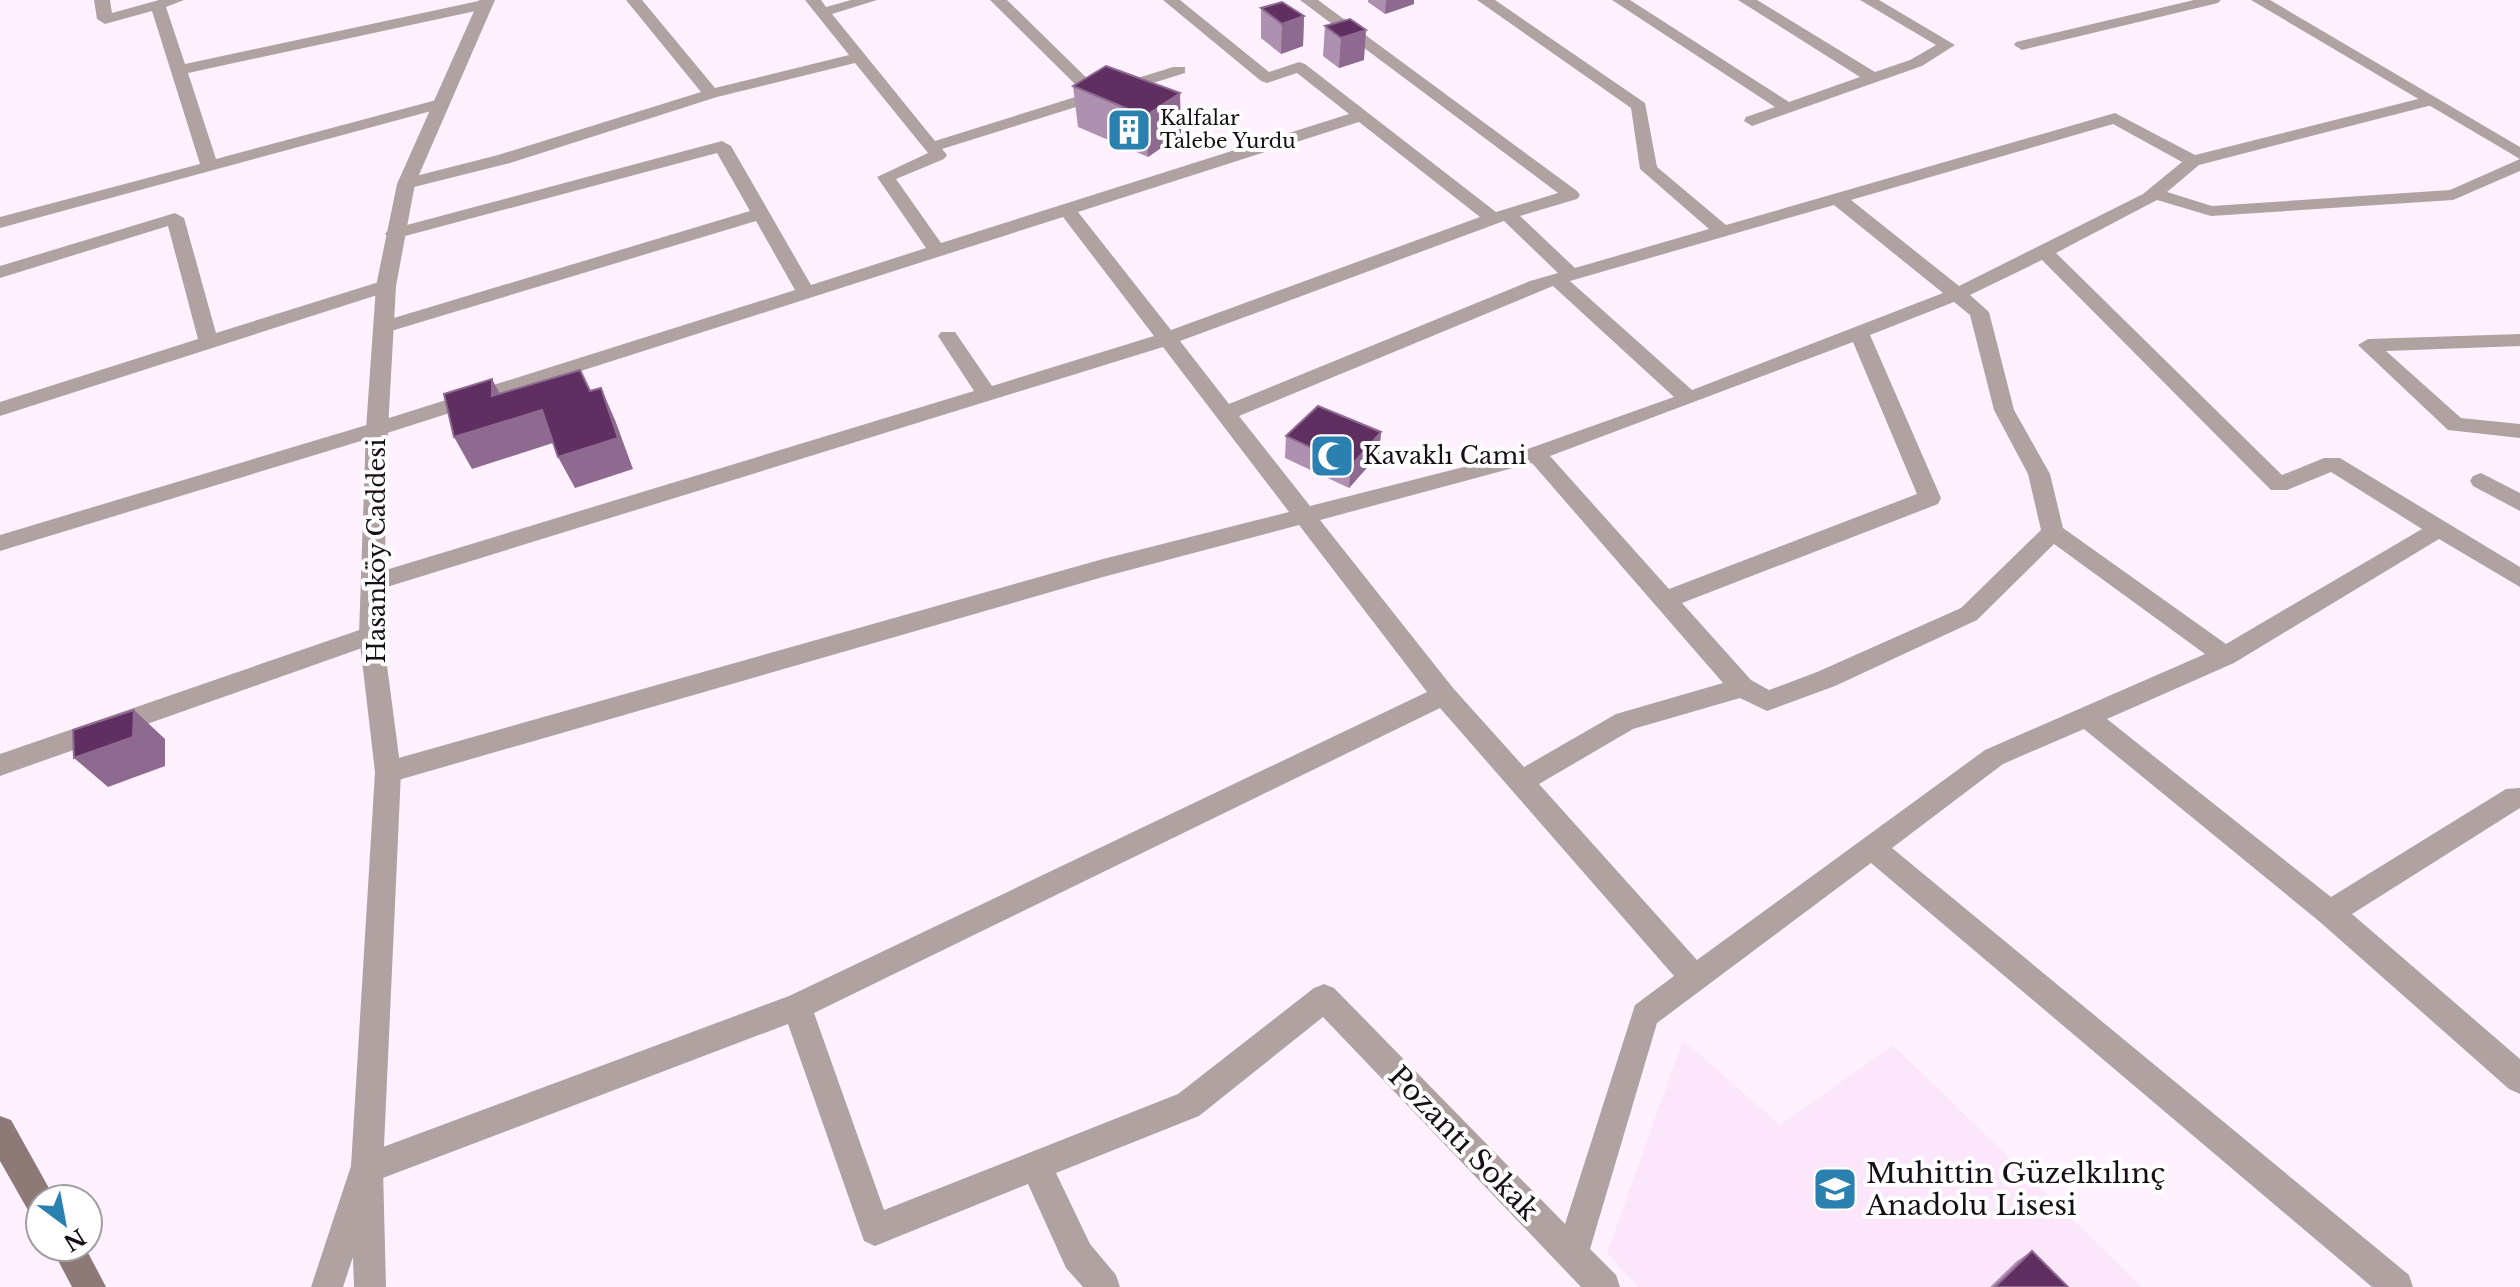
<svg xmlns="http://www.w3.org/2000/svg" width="2520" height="1287" font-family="'Libre Baskerville',serif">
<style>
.built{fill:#fce6fc}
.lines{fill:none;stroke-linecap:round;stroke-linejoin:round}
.minor{fill:#b0a2a0;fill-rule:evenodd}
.tertiary{fill:#b0a2a0;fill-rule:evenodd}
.secondary{fill:#8d7976;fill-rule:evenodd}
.wall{fill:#ae90b0}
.shaded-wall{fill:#8e6990}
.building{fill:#5e2f60;stroke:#8e6990;stroke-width:2}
.labels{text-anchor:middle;stroke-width:8;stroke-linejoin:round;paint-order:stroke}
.far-poi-label{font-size:20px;fill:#170f17;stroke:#fff;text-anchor:start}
.poi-label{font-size:24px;fill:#170f17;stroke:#fff;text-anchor:start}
.street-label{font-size:24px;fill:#170f17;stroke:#fff}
.near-street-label{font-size:28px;fill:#170f17;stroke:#fff}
.near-poi-label{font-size:28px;fill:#170f17;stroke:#fff;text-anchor:start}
</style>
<rect width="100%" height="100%" fill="#fff1ff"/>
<!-- built -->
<polygon class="built" points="1683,1040 1780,1125 1893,1045 2142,1287 1638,1287 1607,1253"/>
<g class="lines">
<!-- minor -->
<g class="minor">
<polygon points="94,0 110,0 112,13 159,0 184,0 166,7 185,64 483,0 493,4 485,9 188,73 216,159 440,99 446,101 448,104 446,107 0,228 0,217 200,164 152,11 105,24 97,19"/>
<path d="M626 0H642L715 88 849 55 805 0H821L826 7 851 0H877L832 14 935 141 1085 94 990 0H1007L1099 90 1173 67H1185V73L942 149 947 155 944 159 896 179 941 243 1349 114 1297 73 1267 83 1261 81 1163 0H1180L1269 72 1299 62 1305 64 1496 212 1558 193 1300 0H1318L1577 191 1580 195 1577 199 1520 216 1575 268 1709 229 1640 169 1631 108 1477 0H1495L1645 103 1657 167 1726 225 2115 113 2195 155 2430 96 2436 98 2438 101 2436 104 2199 165 2167 192 2212 206 2450 190 2520 159V171L2453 200 2211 216 2157 200 2056 253 2282 475 2324 458H2340L2520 567V587L2439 539 2234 663 2107 719 2331 897 2506 789 2520 788V808L2352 914 2520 1059V1094L2509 1089 2320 922 2084 729 2003 764 1892 848 2409 1275 2413 1287H2372L1871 863 1657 1023 1590 1249 1616 1275 1620 1287H1581L1323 1017 1199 1116 1056 1173 1090 1244 1116 1275 1120 1287H1083L1066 1268 1028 1184 875 1246 864 1241 788 1024 367 1184 356 1179 351 1168 356 1157 789 996 1427 692 1299 525 1103 577 388 783 379 780 375 772 379 764 388 761 1103 559 1289 512 1163 347 374 591 366 588 362 582 366 576 974 391 938 336 941 332H955L992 386 1154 336 1063 217 384 434 0 551V535L370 424 795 290 756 221 391 331H377L374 327 377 323 750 211 717 153 394 239 385 234 388 230 722 141 731 146 811 285 926 248 877 177 928 153 855 63 717 97 510 163 406 189 400 188 397 184 400 180 498 155 701 92ZM1359 122 1480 217 1171 330 1078 212ZM2113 124 2182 162 2143 194 1959 286 1851 200ZM1834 205 1943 293 1692 390 1570 281ZM1504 221 1558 273 1530 281 1229 404 1180 341ZM2042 260 2271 490H2287L2331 472 2422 529 2226 644 2063 528 2050 474 2014 410 1989 312 1970 295ZM1553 286 1674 397 1511 455 1310 506 1239 416ZM1954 302 1970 315 1994 410 2028 474 2041 530 1961 608 1817 672 1769 690 1751 680 1682 603 1938 504 1941 498 1870 335ZM1853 342 1917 494 1669 589 1550 456ZM1532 463 1723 683 1616 714 1524 767 1453 688 1320 520ZM2054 544 2205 654 1985 750 1697 960 1539 784 1633 729 1740 698 1767 711 1835 686 1977 620ZM1440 708 1674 976 1635 1005 1565 1224 1334 988 1324 984 1314 988 1178 1094 884 1210 814 1013Z"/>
<polygon points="1612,0 1630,0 1789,102 1860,77 1738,0 1757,0 1875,72 1910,60 1936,45 1860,0 1879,0 1955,45 1922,66 1752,126 1744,121 1746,117 1775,107"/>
<polygon points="2194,0 2221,0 2218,3 2022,50 2014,45 2016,42"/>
<polygon points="175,213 184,218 216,333 379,282 386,280 396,286 393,290 0,416 0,402 198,339 168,226 0,278 0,266"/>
<polygon points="2520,334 2520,346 2386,351 2461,418 2520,424 2520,438 2448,430 2358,345 2368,339"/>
<polygon points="2481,473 2520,493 2520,511 2473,486 2470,481 2473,476"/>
<polygon points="371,626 379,628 383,635 379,642 0,776 0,754"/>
</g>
<!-- tertiary -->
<g class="tertiary">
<polygon points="479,0 495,0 415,184 396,286 388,429 383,635 401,772 383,1168 386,1287 354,1287 353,1257 343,1287 311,1287 351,1166 375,772 359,635 366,429 376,286 397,184"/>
<polygon points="2251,0 2270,0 2520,147 2520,159"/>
</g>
<!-- secondary -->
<g class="secondary">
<polygon points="0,1116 11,1120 55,1199 40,1199 40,1217 29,1212 0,1161"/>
<polygon points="51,1247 85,1247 106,1287 72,1287"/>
</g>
</g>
<!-- wall -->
<g class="wall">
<polygon points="1368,0 1414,0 1414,4 1385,14 1368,2"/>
<polygon points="1261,8 1304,16 1303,46 1281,54 1261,38"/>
<polygon points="1350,19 1364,60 1339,68 1323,56 1325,26"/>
<polygon points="1106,66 1181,134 1148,157 1078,127 1073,86"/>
<polygon points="1381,432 1379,454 1349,488 1285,458 1286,436"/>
<polygon points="2032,1251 2068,1287 1990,1287 2017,1261"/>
</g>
<!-- shaded-wall -->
<g class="shaded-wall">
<polygon points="1386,0 1414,0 1414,4 1385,14"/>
<polygon points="1304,16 1303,46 1281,54 1282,24"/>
<polygon points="1366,30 1364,60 1339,68 1341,38"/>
<polygon points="1180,93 1181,134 1148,157 1145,116"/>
<polygon points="492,379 509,411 542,410 559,441 472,469 454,437 492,396"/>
<polygon points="601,388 615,420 633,469 575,488 558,457"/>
<polygon points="1381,432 1379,454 1349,488 1351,466"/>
<polygon points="134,710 165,739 165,766 108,787 74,758"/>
</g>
<!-- building -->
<g class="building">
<polygon points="1282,2 1304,16 1282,24 1261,8"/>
<polygon points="1350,19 1366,30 1341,38 1325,26"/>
<polygon points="1106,66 1180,93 1145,116 1073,86"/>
<polygon points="580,370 590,391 601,388 618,438 558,457 542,410 454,437 444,394 492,379 492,396"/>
<polygon points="1318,406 1381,432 1351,466 1286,436"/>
<polygon points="134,710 133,737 74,758 73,730"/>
<polygon points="2032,1251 2068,1287 1995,1287"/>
</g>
<!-- icons -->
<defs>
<g id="building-square" transform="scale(2.3)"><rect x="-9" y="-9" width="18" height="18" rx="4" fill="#2a81b0" stroke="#fff"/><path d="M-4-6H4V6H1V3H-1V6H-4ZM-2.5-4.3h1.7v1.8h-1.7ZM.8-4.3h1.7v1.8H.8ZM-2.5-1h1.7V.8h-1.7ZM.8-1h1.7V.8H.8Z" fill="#fff"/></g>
<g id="mosque-square" transform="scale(2.3)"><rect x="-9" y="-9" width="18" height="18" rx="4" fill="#2a81b0" stroke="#fff"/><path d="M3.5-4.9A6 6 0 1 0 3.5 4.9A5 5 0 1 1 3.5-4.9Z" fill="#fff"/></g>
<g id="school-square" transform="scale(2.3)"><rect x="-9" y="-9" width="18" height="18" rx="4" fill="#2a81b0" stroke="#fff"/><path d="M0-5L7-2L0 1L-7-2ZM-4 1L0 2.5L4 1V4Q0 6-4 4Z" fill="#fff"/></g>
</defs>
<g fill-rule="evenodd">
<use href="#building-square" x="1129" y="130"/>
<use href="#mosque-square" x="1332" y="456"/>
<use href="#school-square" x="1835" y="1189"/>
</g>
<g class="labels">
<!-- far-poi labels -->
<g class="far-poi-label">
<text x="1160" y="125">Kalfalar<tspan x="1160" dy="23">Talebe Yurdu</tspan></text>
</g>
<!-- poi labels -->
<g class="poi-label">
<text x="1363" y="464">Kavaklı Cami</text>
</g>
<!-- street labels -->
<g class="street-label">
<text transform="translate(377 551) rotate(-90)" y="8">Hasanköy Caddesi</text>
</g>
<!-- near-street labels -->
<g class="near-street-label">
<text transform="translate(1464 1143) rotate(46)" y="10">Pozantı Sokak</text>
</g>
<!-- near-poi labels -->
<g class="near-poi-label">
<text x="1866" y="1183">Muhittin Güzelkılınç<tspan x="1866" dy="32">Anadolu Lisesi</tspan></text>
</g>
</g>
<!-- north arrow -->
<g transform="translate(64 1223) rotate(148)"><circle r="38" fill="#ffffff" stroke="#a29fa2" stroke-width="2"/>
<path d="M0-6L14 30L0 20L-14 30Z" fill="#2a81b0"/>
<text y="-12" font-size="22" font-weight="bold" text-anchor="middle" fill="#170f17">N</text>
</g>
</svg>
